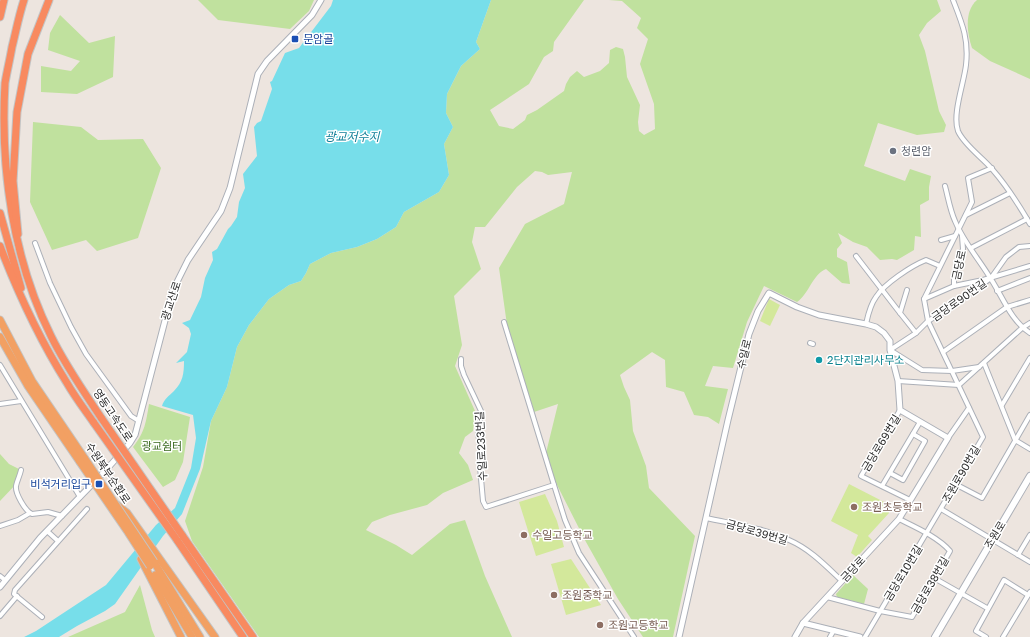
<svg xmlns="http://www.w3.org/2000/svg" width="1030" height="637" font-family="'Golos Text','Noto Sans KR',sans-serif">
<style>
.green{fill:#c0e19e}
.pitch{fill:#d3e89b}
.water{fill:#77deea}
.lines{fill:none;stroke-linecap:round;stroke-linejoin:round}
.minor-casing{stroke:#acb0b8;stroke-width:6}
.tertiary-casing{stroke:#acb0b8;stroke-width:7}
.secondary-casing{stroke:#acb0b8;stroke-width:8}
.trunk-casing{stroke:#c4c4c4;stroke-width:9}
.motorway-casing{stroke:#c4c4c4;stroke-width:9}
.minor{stroke:#fff;stroke-width:4}
.tertiary{stroke:#fff;stroke-width:5}
.secondary{stroke:#fff;stroke-width:6}
.trunk{stroke:#f2a063;stroke-width:7}
.motorway{stroke:#f88a60;stroke-width:7}
.trunk-bridge-casing{stroke:#c4c4c4;stroke-width:9;stroke-linecap:butt}
.motorway-bridge-casing{stroke:#c4c4c4;stroke-width:9;stroke-linecap:butt}
.trunk-bridge{stroke:#f2a063;stroke-width:7}
.motorway-bridge{stroke:#f88a60;stroke-width:7}
.transit-dot{fill:#1a4fb4;stroke:#fff;stroke-width:1.5}
.worship-dot{fill:#6b7280;stroke:#fff;stroke-width:1.5}
.culture-dot{fill:#0f9aa8;stroke:#fff;stroke-width:1.5}
.education-dot{fill:#8d6e63;stroke:#fff;stroke-width:1.5}
.labels{text-anchor:middle;stroke-width:3;stroke-linejoin:round;paint-order:stroke}
.transit-label{font-size:11px;fill:#164399;stroke:#fff;text-anchor:start}
.worship-label{font-size:11px;fill:#5b616d;stroke:#fff;text-anchor:start}
.street-label{font-size:11px;fill:#2c2c2c;stroke:#fff}
.culture-label{font-size:11px;fill:#0d838f;stroke:#fff;text-anchor:start}
.park-label{font-size:11px;fill:#39681e;stroke:#fff}
.education-label{font-size:11px;fill:#785e54;stroke:#fff;text-anchor:start}
.water-label{font-size:12px;font-style:italic;fill:#138099;stroke:#fff}
</style>
<rect width="100%" height="100%" fill="#ede5df"/>
<!-- green -->
<g class="green">
<polygon points="198,0 314,0 309,11 290,29 218,20"/>
<path d="M491 0H584L554 42 553 51 544 57 529 84 490 110 499 126 513 129 525 120 527 115 537 110 564 91 566 84 570 77 577 71 584 77 600 71 609 63 610 50 616 47 623 49 625 57 627 77 640 105 638 122 639 131 644 135 655 129 654 104 640 64 648 39 637 28 641 18 622 1 609 0H937L941 11 927 23 919 35 925 51 939 111 946 125 944 132 917 135 878 123 864 166 905 181 910 169 931 176 929 187V200L920 205 921 237 915 236 914 250 897 260 892 259 880 260 867 247 853 242 838 233 842 243 837 249V257L847 262 850 284 842 283 826 269C812 275 809 294 797 302L764 286 747 322 733 368 713 366 705 386 728 389 719 424 708 417 694 415 684 392 666 387 665 360 652 352 620 375 624 387 630 400 633 431 646 466 649 488 695 536 673 637H643L618 599 586 542 554 479 546 453 558 404 534 412 507 325 499 268 525 224 564 204 572 172 548 175 542 172 535 171 517 187 485 227H475L472 242 481 269 454 296 462 345 455 366 475 411 473 431 465 437 459 453 468 465 473 480 443 493 427 505 390 515 372 522 366 530 396 545 412 555 450 524 465 520 485 576 512 637H259L192 541 185 521 203 467 211 421 227 387 237 347 249 325 269 299 289 285 301 281 306 273 310 264 331 253 357 247 377 239 396 227 404 212 439 192 449 175 444 144 453 127 446 113 447 94 461 66 480 49 476 42Z"/>
<path d="M977 0H1030V79L990 61 972 48C967 33 964 11 977 0Z"/>
<polygon points="60,15 89,43 115,36 113,77 77,94 41,92 41,66 71,71 80,61 48,50 50,33"/>
<polygon points="33,122 81,127 98,140 143,139 161,168 138,238 97,251 86,240 52,250 30,202"/>
<path d="M149 404 190 417 183 462 175 480 163 487 133 447C145 432 146 422 149 404Z"/>
<polygon points="0,454 9,464 19,469 17,483 0,501"/>
<polygon points="853,575 868,589 864,604 837,597 836,594"/>
<polygon points="140,585 152,630 155,637 68,637 125,612"/>
</g>
<!-- pitch -->
<g class="pitch">
<polygon points="769,299 780,305 770,326 760,321"/>
<polygon points="849,484 888,504 889,513 868,536 872,540 857,557 851,553 858,535 831,521"/>
<polygon points="545,494 557,521 564,547 536,556 519,502"/>
<polygon points="571,559 601,605 566,615 551,564"/>
</g>
<!-- water -->
<path class="water" d="M333 0H491L476 42 480 49 461 66 447 94 446 113 453 127 444 144 449 175 439 192 404 212 396 227 377 239 357 247 331 253 310 264 306 273 301 281 289 285 269 299 249 325 237 347 227 387 211 421 200 469 182 514 163 536 115 604 105 611 77 626 59 637H24L36 631 106 585 156 525 175 508 191 468 196 438 193 415 162 406C164 399 169 396 174 391 183 382 184 373 184 361L176 363 187 352 191 334 189 328 182 323 190 320 201 297 205 278 213 260 212 252 217 249 228 229 231 226 237 217 239 202 245 188 243 174 257 156 254 127 257 123 261 121 272 89 270 82 272 81 285 53 299 48 331 6Z"/>
<g class="lines">
<!-- minor casing -->
<g class="minor-casing">
<g id="minor">
<path d="M953 0C962 23 969 39 966 65 964 83 952 114 958 131 964 145 983 158 992 169 1007 186 1019 205 1030 224"/>
<path d="M945 186C948 197 950 210 955 221 963 241 978 258 989 276 1002 295 1010 320 1030 333"/>
<polyline points="966,215 1010,193"/>
<polyline points="941,240 955,236"/>
<polyline points="35,243 50,283 71,327 86,354 131,416 139,421"/>
<polyline points="971,248 1027,219"/>
<polyline points="856,256 900,313"/>
<polyline points="954,286 954,275 963,249 962,236"/>
<polyline points="907,290 900,313 916,333"/>
<polyline points="997,291 1030,278"/>
<polyline points="924,299 954,286 983,280 1030,266"/>
<polyline points="504,322 554,485"/>
<path d="M866 324C868 315 870 305 876 297 884 284 911 266 926 260L940 266"/>
<polyline points="810,343 813,344"/>
<polyline points="943,352 1007,307 1030,300"/>
<polyline points="461,359 461,366 464,375 481,411 478,434 483,457 480,467 483,501 486,507 554,485 565,520 579,553 634,637"/>
<polyline points="984,363 1015,440 1030,449"/>
<polyline points="0,365 80,497"/>
<polyline points="979,367 952,371 922,370 890,350 916,333 928,321 947,310 991,278 1006,257 1019,247 1030,246"/>
<polyline points="898,381 959,385 1022,328 1030,323"/>
<polyline points="0,404 21,401"/>
<polyline points="1002,405 1030,358"/>
<polyline points="900,410 861,476 910,500"/>
<polyline points="948,438 969,408"/>
<path d="M21 470C20 475 17 481 16 486 15 493 25 511 32 514L48 512 62 516"/>
<polyline points="890,473 903,480 925,441 913,434"/>
<polyline points="955,484 982,498 1030,415"/>
<polyline points="882,486 920,422"/>
<polyline points="941,509 1030,562"/>
<path d="M706 518C733 524 765 528 789 540 810 549 826 566 842 581"/>
<polyline points="0,526 18,520 30,513"/>
<polyline points="47,531 58,541"/>
<polyline points="1018,555 1030,535"/>
<polyline points="0,576 5,580"/>
<polyline points="934,578 987,608"/>
<path d="M827 597 880 611 912 617 950 551C938 537 915 527 899 519"/>
<polyline points="0,616 17,596"/>
<polyline points="42,617 14,594 15,590 87,509"/>
<polyline points="830,637 834,630"/>
<polyline points="865,637 983,437 928,321 924,299 972,202 968,178 992,168"/>
<polyline points="986,637 976,631 1004,580 1028,595"/>
<polyline points="1003,637 1030,592"/>
</g>
</g>
<!-- tertiary casing -->
<g class="tertiary-casing">
<g id="tertiary">
<polyline points="0,587 40,538 106,470 130,443 135,435 173,290 188,260 221,211 230,188 258,74 267,61 312,15 321,0"/>
<polyline points="803,623 860,637"/>
<polyline points="679,637 728,420 749,334 758,311 769,293 797,307 819,315 866,324 876,327 884,333 890,341 890,350 898,381 900,410 948,438 899,519 803,623 795,637"/>
</g>
</g>
<!-- secondary casing -->
<g class="secondary-casing">
<polyline id="secondary" points="935,637 1030,476"/>
</g>
<!-- trunk casing -->
<g class="trunk-casing">
<g id="trunk">
<polyline points="0,320 32,381 85,459"/>
<polyline points="0,337 28,386 80,462"/>
<polyline points="117,505 127,513 215,637"/>
<polyline points="141,559 181,637"/>
<polyline points="154,562 200,637"/>
<polyline points="155,575 192,637"/>
</g>
</g>
<!-- motorway casing -->
<g class="motorway-casing">
<g id="motorway">
<path d="M24 0C19 15 16 31 12 47 10 59 7 71 5 83 0 168 13 260 51 336 65 365 84 392 102 419"/>
<polyline points="0,17 4,0"/>
<polyline points="0,213 21,288"/>
<polyline points="18,234 13,181 17,112 28,54 49,0"/>
<path d="M0 246C18 293 40 340 67 383 75 397 85 410 94 423"/>
<polyline points="182,535 253,637"/>
<polyline points="177,540 243,637"/>
</g>
</g>
<!-- minor -->
<use href="#minor" class="minor"/>
<!-- tertiary -->
<use href="#tertiary" class="tertiary"/>
<!-- secondary -->
<use href="#secondary" class="secondary"/>
<!-- trunk -->
<use href="#trunk" class="trunk"/>
<!-- motorway -->
<use href="#motorway" class="motorway"/>
<!-- trunk-bridge casing -->
<g class="trunk-bridge-casing">
<g id="trunk-bridge">
<polyline points="85,459 154,562"/>
<polyline points="80,462 128,532 150,566"/>
</g>
</g>
<!-- motorway-bridge casing -->
<g class="motorway-bridge-casing">
<g id="motorway-bridge">
<polyline points="102,419 182,535"/>
<polyline points="94,423 177,540"/>
</g>
</g>
<!-- trunk-bridge -->
<use href="#trunk-bridge" class="trunk-bridge"/>
<!-- motorway-bridge -->
<use href="#motorway-bridge" class="motorway-bridge"/>
</g>
<!-- markers -->
<g class="transit-dot">
<rect x="291" y="35" width="8" height="8" rx="2"/>
<rect x="95" y="480" width="8" height="8" rx="2"/>
</g>
<circle class="worship-dot" cx="893" cy="151" r="4"/>
<circle class="culture-dot" cx="819" cy="360" r="4"/>
<g class="education-dot">
<circle cx="854" cy="507" r="4"/>
<circle cx="524" cy="535" r="4"/>
<circle cx="554" cy="595" r="4"/>
<circle cx="600" cy="625" r="4"/>
</g>
<g class="labels">
<!-- transit labels -->
<g class="transit-label">
<text x="303" y="43">문암골</text>
<text x="91" y="488" text-anchor="end">비석거리입구</text>
</g>
<!-- worship labels -->
<g class="worship-label">
<text x="901" y="155">청련암</text>
</g>
<!-- street labels -->
<g class="street-label">
<text transform="translate(959 265) rotate(-78)" y="4">금당로</text>
<text transform="translate(959 300) rotate(-35)" y="4">금당로90번길</text>
<text transform="translate(171 301) rotate(-72)" y="4">광교산로</text>
<text transform="translate(744 354) rotate(-76)" y="4">수일로</text>
<text transform="translate(113 415) rotate(56)" y="4">영동고속도로</text>
<text transform="translate(881 443) rotate(-59)" y="4">금당로69번길</text>
<text transform="translate(481 446) rotate(-93)" y="4">수일로233번길</text>
<text transform="translate(108 473) rotate(56)" y="4">수원북부순환로</text>
<text transform="translate(961 474) rotate(-60)" y="4">조원로90번길</text>
<text transform="translate(757 532) rotate(16)" y="4">금당로39번길</text>
<text transform="translate(995 535) rotate(-59)" y="4">조원로</text>
<text transform="translate(853 569) rotate(-47)" y="4">금당로</text>
<text transform="translate(903 573) rotate(-59)" y="4">금당로10번길</text>
<text transform="translate(930 585) rotate(-60)" y="4">금당로38번길</text>
</g>
<!-- culture labels -->
<g class="culture-label">
<text x="827" y="364">2단지관리사무소</text>
</g>
<!-- park labels -->
<g class="park-label">
<text x="162" y="450">광교쉼터</text>
</g>
<!-- education labels -->
<g class="education-label">
<text x="862" y="511">조원초등학교</text>
<text x="532" y="539">수일고등학교</text>
<text x="562" y="599">조원중학교</text>
<text x="608" y="629">조원고등학교</text>
</g>
<!-- water labels -->
<g class="water-label">
<text x="352" y="141">광교저수지</text>
</g>
</g>
</svg>
